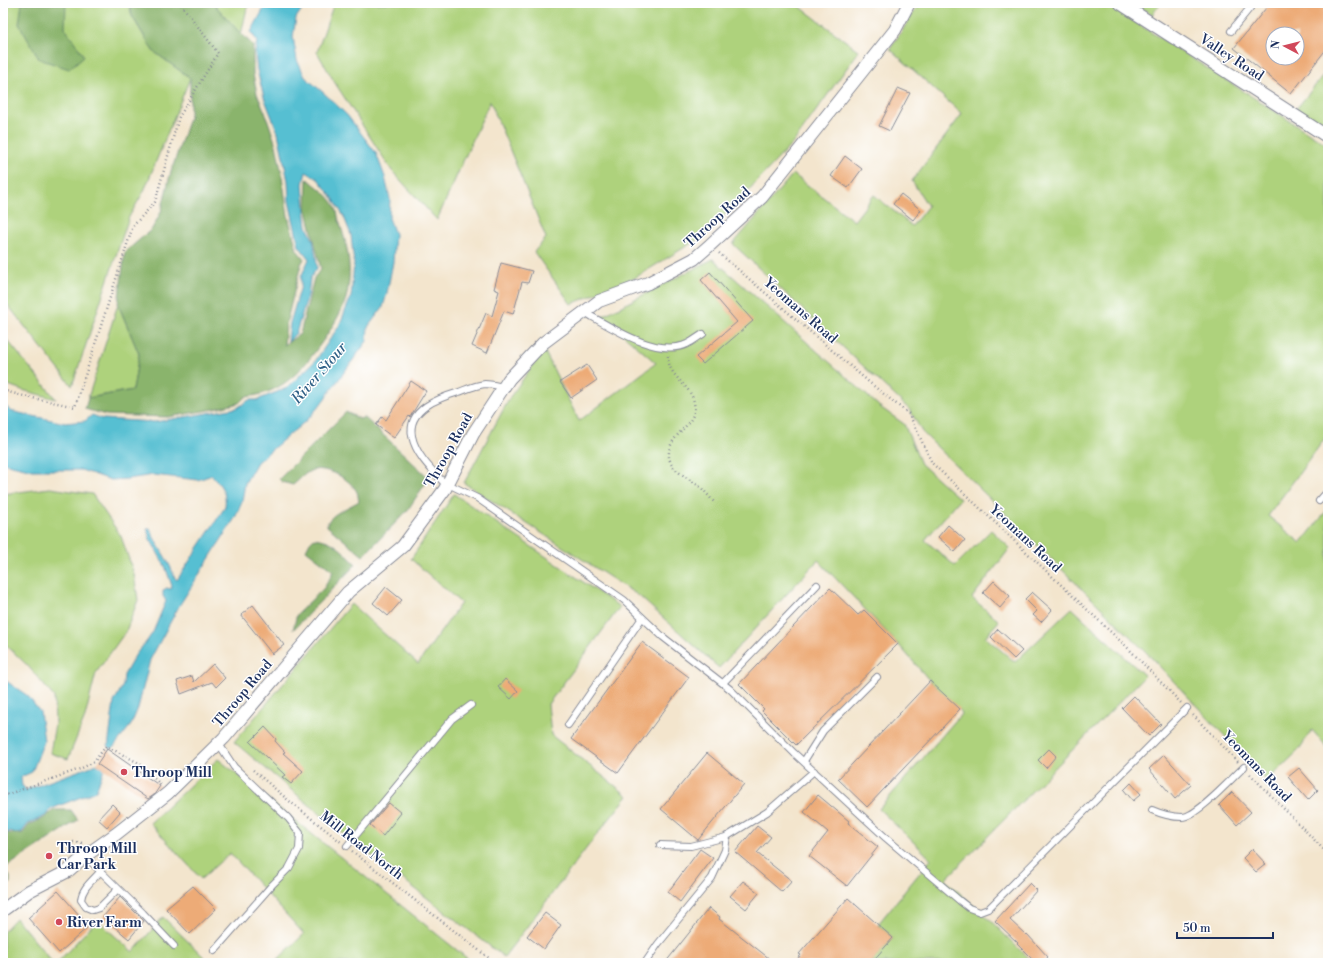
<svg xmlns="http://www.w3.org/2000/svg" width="1331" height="966" font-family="'Libre Bodoni',serif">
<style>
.green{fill:#aed27c;stroke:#64806d}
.forest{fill:#8ab46c;stroke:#527265}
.water{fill:#56bfd2;stroke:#387798}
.building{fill:#edab77;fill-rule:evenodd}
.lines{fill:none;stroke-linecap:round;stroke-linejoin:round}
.service-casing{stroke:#878a96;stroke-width:8}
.minor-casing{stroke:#878a96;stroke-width:14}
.path{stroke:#878a96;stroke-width:2.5;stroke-dasharray:1 3;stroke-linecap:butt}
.service{stroke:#fff;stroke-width:6}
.minor{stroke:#fff;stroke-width:12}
.poi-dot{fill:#d1495b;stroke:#fff;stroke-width:1.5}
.labels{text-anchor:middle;stroke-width:3;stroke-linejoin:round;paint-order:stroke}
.street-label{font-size:14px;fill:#1b2f5e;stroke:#fff}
.poi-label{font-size:14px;font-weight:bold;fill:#1b2f5e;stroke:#fff;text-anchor:start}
.water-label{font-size:15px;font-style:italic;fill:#306187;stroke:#fff}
</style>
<rect width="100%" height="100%" fill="#fff"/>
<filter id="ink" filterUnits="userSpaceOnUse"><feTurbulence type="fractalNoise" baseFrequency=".025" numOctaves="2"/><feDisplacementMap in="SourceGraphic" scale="8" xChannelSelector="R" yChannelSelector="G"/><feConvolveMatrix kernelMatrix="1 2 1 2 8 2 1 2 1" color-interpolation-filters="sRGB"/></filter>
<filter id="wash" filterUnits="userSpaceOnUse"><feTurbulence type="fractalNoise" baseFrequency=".012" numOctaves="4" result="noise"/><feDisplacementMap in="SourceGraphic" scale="16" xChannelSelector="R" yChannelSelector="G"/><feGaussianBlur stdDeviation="0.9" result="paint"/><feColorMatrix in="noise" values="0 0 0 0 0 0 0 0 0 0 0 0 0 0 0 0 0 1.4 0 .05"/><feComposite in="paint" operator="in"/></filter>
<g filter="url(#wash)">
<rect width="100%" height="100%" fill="#f3e5cd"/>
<!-- green -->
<g class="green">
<polygon points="3,3 129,3 132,16 153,51 190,78 144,191 129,217 72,386 3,299"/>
<polygon points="213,3 250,3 247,8 241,35"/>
<polygon points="334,3 795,3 859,51 793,143 708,233 633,279 571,304 534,252 546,238 490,101 437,220 392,171 335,83 317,52"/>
<polygon points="920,3 1105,3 1328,145 1328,434 1268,516 1301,543 1328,509 1328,748 1312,730 1298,751 1267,781 1146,652 922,432 910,410 733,244 793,174 854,221 874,195 912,226 928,206 912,181 962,114 890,49"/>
<polygon points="1133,3 1161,3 1152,15"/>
<polygon points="1328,70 1328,130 1296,109"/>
<polygon points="713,259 880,407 904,424 921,464 960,499 925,540 955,566 991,530 1010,548 972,598 999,621 985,637 1015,662 1072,608 1145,676 945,880 992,922 1033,963 871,963 893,938 878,924 931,859 879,809 962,713 959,709 930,681 898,644 818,560 719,668 639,596 464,483 510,397 544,350 579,421 656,363 602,316"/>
<polygon points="118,304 139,354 133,390 88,398"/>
<polygon points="3,335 56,399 22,390 3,383"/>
<polygon points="50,488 92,494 121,536 134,574 138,600 126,631 96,673 85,717 68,759 50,753 55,724 54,697 28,666 3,642 3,494"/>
<polygon points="454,494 620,607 548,704 551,735 628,796 598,833 504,957 344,834 234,742 351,604 418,664 461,603 411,559"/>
<polygon points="218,759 473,963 274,963 304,934 230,853 201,879 150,823"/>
<polygon points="163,917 210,963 57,963 97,920 133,952"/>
<polygon points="16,918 53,963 3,963 3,932"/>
</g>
<!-- forest -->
<g class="forest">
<polygon points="22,3 66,3 65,28 84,56 69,69 39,59 19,24"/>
<path d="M129 3H213L241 34 253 45V74L257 94 265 112 276 145 281 170 288 216 297 250 304 259 301 264 286 324 284 345 300 334 314 278 321 269 306 207 307 179C317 186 329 195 335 206 337 211 338 216 339 221 348 246 353 272 346 298 342 314 324 340 314 353 296 377 277 394 245 397L239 403 215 409 168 417 106 415 85 409 88 398 133 390 139 354 118 304 125 252 152 229 161 212 170 175 190 115V78L153 51 132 16Z"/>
<path d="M346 412 360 419 364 417 429 478 407 511 363 556 327 526C327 515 350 507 359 501 358 498 358 494 357 492 350 478 324 465 310 471 304 474 298 481 293 485L282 482 279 479Z"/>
<path d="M314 538C335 540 341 550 356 564L293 630 297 614 324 588 330 578 333 571 306 550 310 542Z"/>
<polygon points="54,810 71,810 78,820 5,868 10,877 10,883 3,888 3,836 9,833 18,834 23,833 29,825 44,818"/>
</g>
<!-- water -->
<g class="water">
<path d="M265 3H306L296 18 293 37 297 60 305 77 324 93 347 115 376 153 385 177 390 199 389 218 395 234 393 262 387 293 383 307 368 327 367 341 320 405 308 419 257 462 245 483 242 502 235 518 179 606 150 660 138 708 131 725 116 744 112 749 108 747 114 702 123 685 124 675 136 654 147 641 153 632 166 601 163 596V591L166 588 171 589 172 586 165 566 150 539 147 529H150C157 546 169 560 175 578L177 580 225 507C227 492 221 486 212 475L198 480 154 475 127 479 111 480 81 470H33L3 463V402L10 411 65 423 85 421 92 415 103 419 155 422 237 408 249 400H257L287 388 316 360 339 326 351 297 354 264 351 235 344 217 333 198 318 179 306 172 303 184 305 210 307 226 313 240 316 257 317 268 310 279 308 295 296 333 288 342 290 323 301 286V277L309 259 299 246 289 201 288 181 278 133 264 97 257 70 255 53 257 41 251 32 263 10Z"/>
<polygon points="3,675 6,681 28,696 40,712 44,741 32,772 21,777 22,786 24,787 25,790 37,786 97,764 104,769 96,791 51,809 47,815 28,824 22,832 16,833 10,831 3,835"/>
</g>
<g id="blocks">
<!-- building -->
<g class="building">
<path d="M1270 3H1328V47L1291 94 1234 48ZM1273 34H1297V58H1273Z"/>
<polygon points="898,88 910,93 890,131 879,126"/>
<polygon points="845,156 862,169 848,188 831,176"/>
<polygon points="901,194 921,210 913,220 893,204"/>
<polygon points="501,263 532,271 528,283 522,282 513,314 504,311 487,353 472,346 486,313 492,316 499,291 494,289"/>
<polygon points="710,272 753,321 703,364 696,357 737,322 701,280"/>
<polygon points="587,365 597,380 571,398 560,382"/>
<polygon points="411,381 426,391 410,417 409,416 394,438 376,425 382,417 386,420"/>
<polygon points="948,525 965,540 955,552 938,537"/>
<polygon points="994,581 1010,596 1000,608 983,593"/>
<polygon points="386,587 402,600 388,616 373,603"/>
<polygon points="830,588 858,615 864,610 898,644 796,745 762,711 764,709 739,684"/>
<polygon points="1032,592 1052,610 1041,622 1033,615 1037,611 1025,599"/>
<polygon points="253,605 284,645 272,654 241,615"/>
<polygon points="998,629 1022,651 1014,659 991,637"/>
<polygon points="642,642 689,677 618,773 571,739"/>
<polygon points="213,664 225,678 216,687 212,682 181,694 177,681 192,676 194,682"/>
<polygon points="505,679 518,691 511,699 498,687"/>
<polygon points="930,681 960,709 867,807 838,779"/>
<polygon points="1134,696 1161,724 1149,736 1122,708"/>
<polygon points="265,727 276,739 275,741 285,752 283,753 303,771 291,784 282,777 285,775 250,742"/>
<polygon points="107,749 160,786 154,795 148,799 97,764"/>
<polygon points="1049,749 1056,756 1046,768 1038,760"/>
<polygon points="707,753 744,784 698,840 661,809"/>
<polygon points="1164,755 1191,785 1175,799 1149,769"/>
<polygon points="1299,768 1318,790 1308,800 1288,777"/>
<polygon points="1131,783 1141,794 1133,801 1124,790"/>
<polygon points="1232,792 1251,812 1237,825 1219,805"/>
<polygon points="818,795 849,821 848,823 878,847 847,886 809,856 828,832 804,812"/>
<polygon points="389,803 401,813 383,836 370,825"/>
<polygon points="112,804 120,812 107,827 98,819"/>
<polygon points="757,826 771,837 757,853 792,881 782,892 735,852"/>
<polygon points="700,849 713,858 680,902 668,892"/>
<polygon points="1252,849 1266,864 1256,872 1243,858"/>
<polygon points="743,881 759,893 746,909 730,896"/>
<polygon points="1030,883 1037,890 1010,920 1026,935 1027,934 1048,957 1042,963 1036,963 1017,944 1018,943 995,921"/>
<polygon points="193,886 216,909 190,934 166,909"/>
<polygon points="58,891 89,926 59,953 28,918"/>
<polygon points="120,897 144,921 129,939 103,917"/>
<polygon points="848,898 893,938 871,963 794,963 801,955 799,954"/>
<polygon points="709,908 720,917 719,919 775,963 665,963"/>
<polygon points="545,913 561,925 544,949 527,936"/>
</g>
</g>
</g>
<g filter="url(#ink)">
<use href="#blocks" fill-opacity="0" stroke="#878a96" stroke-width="1"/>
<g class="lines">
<!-- service casing -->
<g class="service-casing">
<g id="service">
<polyline points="1231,31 1254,3"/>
<path d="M584 312C611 327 656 358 687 344 693 341 698 337 703 334"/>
<polyline points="448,484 477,498 624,600 663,637 730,689 794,753 886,838 960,901 969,908 980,912 988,909 996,901 1187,708"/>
<path d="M447 486C434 472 416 456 412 436 407 409 439 398 459 392 467 389 476 385 485 384 491 384 498 386 504 387"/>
<polyline points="1319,501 1328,491"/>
<polyline points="723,683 817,585"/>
<polyline points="568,725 642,618"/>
<polyline points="804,761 823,731 877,677"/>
<path d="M1152 810C1161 814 1172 817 1182 817 1197 817 1232 778 1244 767"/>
<polyline points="660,845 691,846 726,837 767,812 814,771"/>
<polyline points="347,846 452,719 471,705"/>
<polyline points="85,856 143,913 174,946"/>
<path d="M100 872C92 881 82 888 81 900L86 907 93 910 99 908 118 889"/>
<polyline points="214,951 272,885 289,868 299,849 300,833 288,818 234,767 219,744"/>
<polyline points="645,963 658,944 712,878 725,850 727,836"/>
</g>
</g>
<!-- minor casing -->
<g class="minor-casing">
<g id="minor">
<polyline points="1120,3 1328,137"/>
<polyline points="3,910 29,891 68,871 85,856 116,834 168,793 224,738 348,592 403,546 445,489 473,434 509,379 543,343 599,301 648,283 694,259 710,245 762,197 895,30 909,3"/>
</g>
</g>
<!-- path -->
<g class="path">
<polyline points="719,253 870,383 909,414 932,463 1129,649 1181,703"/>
<path d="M668 356C668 378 691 384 694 403 699 425 667 434 669 456 669 459 671 464 673 467 679 474 693 481 700 487 706 492 710 498 715 503"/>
<path d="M3 390C26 398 51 401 75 407L133 226 155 202 179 117 218 53 180 3"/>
<polyline points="1193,715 1238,762"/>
<polyline points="253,770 288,800 341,842"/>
<polyline points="1250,774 1328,854"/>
<polyline points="3,796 80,769 94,762 106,746 139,763 161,785"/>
<polyline points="73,842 83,843"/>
<polyline points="352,851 490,959 492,963"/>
</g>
<!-- service -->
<use href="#service" class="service"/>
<!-- minor -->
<use href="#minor" class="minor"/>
</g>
</g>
<!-- markers -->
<g class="poi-dot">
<circle cx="124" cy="772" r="4"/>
<circle cx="49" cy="856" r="4"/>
<circle cx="59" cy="922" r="4"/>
</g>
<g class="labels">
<!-- street labels -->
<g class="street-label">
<text transform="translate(1232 57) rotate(33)" y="5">Valley Road</text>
<text transform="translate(717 217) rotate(-42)" y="5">Throop Road</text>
<text transform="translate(801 310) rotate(41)" y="5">Yeomans Road</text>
<text transform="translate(448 450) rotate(-61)" y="5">Throop Road</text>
<text transform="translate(1026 538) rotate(43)" y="5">Yeomans Road</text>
<text transform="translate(242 693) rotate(-50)" y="5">Throop Road</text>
<text transform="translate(1257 766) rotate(46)" y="5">Yeomans Road</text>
<text transform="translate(362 845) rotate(38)" y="5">Mill Road North</text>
</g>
<!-- poi labels -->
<g class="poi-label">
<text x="132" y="777">Throop Mill</text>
<text x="57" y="853">Throop Mill<tspan x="57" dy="16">Car Park</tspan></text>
<text x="67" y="927">River Farm</text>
</g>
<!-- water labels -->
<g class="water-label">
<text transform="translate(319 373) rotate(-49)" y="5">River Stour</text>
</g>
</g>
<!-- margin -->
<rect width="1331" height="966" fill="none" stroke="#fff" stroke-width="16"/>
<!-- north arrow -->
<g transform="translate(1285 46) rotate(277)"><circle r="19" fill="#ffffff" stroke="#a4acbf"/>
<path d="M0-3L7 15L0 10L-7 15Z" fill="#d1495b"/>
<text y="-6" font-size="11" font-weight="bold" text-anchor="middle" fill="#1b2f5e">N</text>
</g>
<!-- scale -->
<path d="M1177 932v6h96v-6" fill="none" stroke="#1b2f5e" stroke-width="2"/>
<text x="1183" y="932" font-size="12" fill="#1b2f5e" stroke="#ffffff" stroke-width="3" paint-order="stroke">50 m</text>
</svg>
